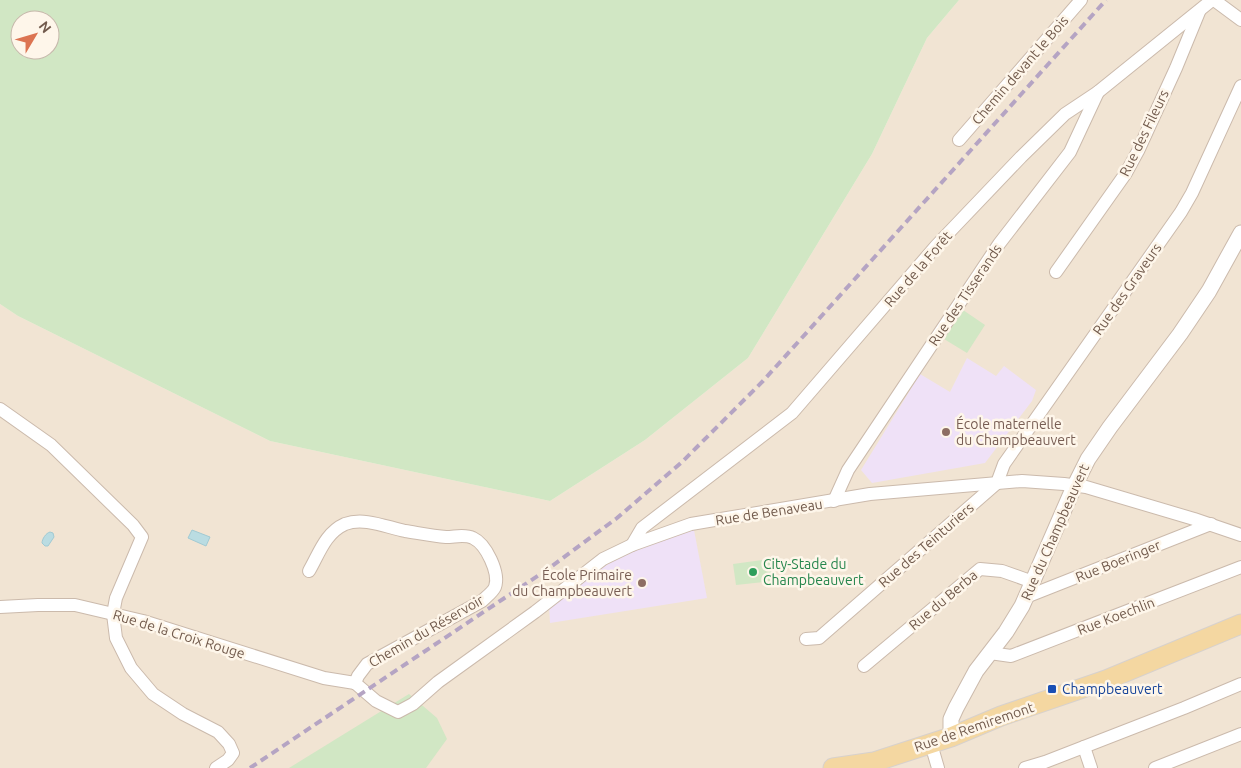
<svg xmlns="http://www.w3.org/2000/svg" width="1241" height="768" font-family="Ubuntu,sans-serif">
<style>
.residential{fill:#f1e4d3}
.education{fill:#efe1f7}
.green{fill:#d1e7c4;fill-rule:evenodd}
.water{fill:#badce2;stroke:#a1cad3}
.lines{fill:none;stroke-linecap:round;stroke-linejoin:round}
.minor-casing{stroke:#cbbaac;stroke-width:14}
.tertiary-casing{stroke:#cbbaac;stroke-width:17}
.primary-casing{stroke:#d7d1cd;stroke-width:21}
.minor{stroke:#fff;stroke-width:12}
.tertiary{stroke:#fff;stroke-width:15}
.primary{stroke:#f4d7a1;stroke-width:19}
.rail{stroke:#b5a4c3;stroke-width:4;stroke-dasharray:8 5;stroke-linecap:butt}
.education-dot{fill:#8d6e63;stroke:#fef6ea;stroke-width:2}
.leisure-dot{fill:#2e9e5b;stroke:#fef6ea;stroke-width:2}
.transit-dot{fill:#1a4fb4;stroke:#fef6ea;stroke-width:2}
.labels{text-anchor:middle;stroke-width:5;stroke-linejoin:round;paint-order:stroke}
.street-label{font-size:14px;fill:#715a4c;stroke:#fef6ea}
.education-label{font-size:14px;fill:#785e54;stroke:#fef6ea;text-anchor:start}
.leisure-label{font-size:14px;fill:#27864d;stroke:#fef6ea;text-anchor:start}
.transit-label{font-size:14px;fill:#164399;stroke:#fef6ea;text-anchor:start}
</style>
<rect width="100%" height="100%" fill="#faf2e4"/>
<!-- residential -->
<polygon class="residential" points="959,0 1241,0 1241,768 0,768 0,304 18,316 270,441 550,501 645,440 748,358 872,154 927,38"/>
<!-- education -->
<g class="education">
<polygon points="967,358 996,376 1004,366 1036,390 1032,401 985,463 872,483 861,470 920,374 950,392"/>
<polygon points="694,530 707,598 550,623 549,605 601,568 631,551"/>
</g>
<!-- green -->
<g class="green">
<path d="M0 0H959L927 38 872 154 748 358 645 440 550 501 270 441 18 316 0 304ZM20 20H50V50H20Z"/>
<polygon points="963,310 985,325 967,353 944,339"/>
<polygon points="770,559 773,581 736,585 733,564"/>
<polygon points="409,694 437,718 447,739 426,768 289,768"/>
</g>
<!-- water -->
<g class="water">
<polygon points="192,530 210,537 206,546 188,538"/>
<path d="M50 532 53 533 54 537 48 546H45L42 543C42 539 46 533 50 532Z"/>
</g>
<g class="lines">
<!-- minor casing -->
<g class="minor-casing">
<g id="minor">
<polyline points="1214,0 1241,20"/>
<polyline points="959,140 1081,0"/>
<polyline points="1056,272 1126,173 1138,151 1176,68 1199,12"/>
<polyline points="0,409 51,445 133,525 142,537 116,598 113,614 116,638 131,668 153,694 183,714 218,732 229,744 233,753 228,760 216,768"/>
<polyline points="834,501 848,470 999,244 1070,152 1098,92"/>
<polyline points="632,545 642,528 792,413 936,246 1021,157 1065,114 1098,92 1212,0"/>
<path d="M309 571C319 554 325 533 345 524 364 517 386 527 405 531 418 533 433 536 446 537 455 537 465 534 473 538 486 544 500 573 495 587 493 592 486 597 482 601L367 664 358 676 355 683"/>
<polyline points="1026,597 1211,524"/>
<polyline points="0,607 38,605 75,605 143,621 324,678 355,683"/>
<polyline points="806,639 819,638 997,483 1004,464 1181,212 1192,193 1241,86"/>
<polyline points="990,653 1011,656 1241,567"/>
<polyline points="864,666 980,569 1002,571 1033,582"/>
<polyline points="355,683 376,701 398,712 413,704 438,682 535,612 603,559 632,545 691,524 870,494 1022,481 1064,484 1086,487 1194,519 1241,535"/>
<polyline points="931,744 938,768"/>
<polyline points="1084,747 1091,768"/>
<polyline points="1025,768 1045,762 1184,708 1241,684"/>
<polyline points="1155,768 1241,734"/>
</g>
</g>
<!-- tertiary casing -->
<g class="tertiary-casing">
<polyline id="tertiary" points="951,737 951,719 956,708 976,671 1006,632 1022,606 1073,489 1088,459 1110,427 1180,334 1209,291 1241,233"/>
</g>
<!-- primary casing -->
<g class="primary-casing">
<polyline id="primary" points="833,768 874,762 951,737 1001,716 1106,680 1241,624"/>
</g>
<!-- minor -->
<use href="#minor" class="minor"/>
<!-- tertiary -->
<use href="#tertiary" class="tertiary"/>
<!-- primary -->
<use href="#primary" class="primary"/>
<!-- rail -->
<polyline class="rail" points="250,768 548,569 617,518 682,462 763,381 1106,0"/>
</g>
<!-- markers -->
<g class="education-dot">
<circle cx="946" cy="432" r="5"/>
<circle cx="642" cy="583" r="5"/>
</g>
<circle class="leisure-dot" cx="753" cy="572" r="5"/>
<rect class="transit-dot" x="1047" y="684" width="10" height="10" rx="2.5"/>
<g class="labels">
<!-- street labels -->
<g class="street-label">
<text transform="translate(1020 70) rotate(-49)" y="5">Chemin devant le Bois</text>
<text transform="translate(1144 133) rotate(-64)" y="5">Rue des Fileurs</text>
<text transform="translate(918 269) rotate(-49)" y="5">Rue de la Forêt</text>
<text transform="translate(1127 289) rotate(-55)" y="5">Rue des Graveurs</text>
<text transform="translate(965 295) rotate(-56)" y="5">Rue des Tisserands</text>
<text transform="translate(769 512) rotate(-9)" y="5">Rue de Benaveau</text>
<text transform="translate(1055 532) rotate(-66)" y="5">Rue du Champbeauvert</text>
<text transform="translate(926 545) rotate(-41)" y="5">Rue des Teinturiers</text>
<text transform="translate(1118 561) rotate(-22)" y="5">Rue Boeringer</text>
<text transform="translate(943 600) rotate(-40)" y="5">Rue du Berba</text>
<text transform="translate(1116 616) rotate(-21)" y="5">Rue Koechlin</text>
<text transform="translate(426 631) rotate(-30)" y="5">Chemin du Réservoir</text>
<text transform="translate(179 634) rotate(17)" y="5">Rue de la Croix Rouge</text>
<text transform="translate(974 727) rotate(-19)" y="5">Rue de Remiremont</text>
</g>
<!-- education labels -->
<g class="education-label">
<text x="956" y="429">École maternelle<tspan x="956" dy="16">du Champbeauvert</tspan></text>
<text x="632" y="580" text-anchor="end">École Primaire<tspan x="632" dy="16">du Champbeauvert</tspan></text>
</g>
<!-- leisure labels -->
<g class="leisure-label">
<text x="763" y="569">City-Stade du<tspan x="763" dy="16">Champbeauvert</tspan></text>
</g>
<!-- transit labels -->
<g class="transit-label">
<text x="1062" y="694">Champbeauvert</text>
</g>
</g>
<!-- north arrow -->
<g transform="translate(35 35) rotate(52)"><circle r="24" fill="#fef6ea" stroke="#c6b8ab"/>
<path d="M0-4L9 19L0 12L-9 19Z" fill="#dc7452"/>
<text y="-8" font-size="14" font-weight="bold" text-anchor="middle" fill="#715a4c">N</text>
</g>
</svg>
